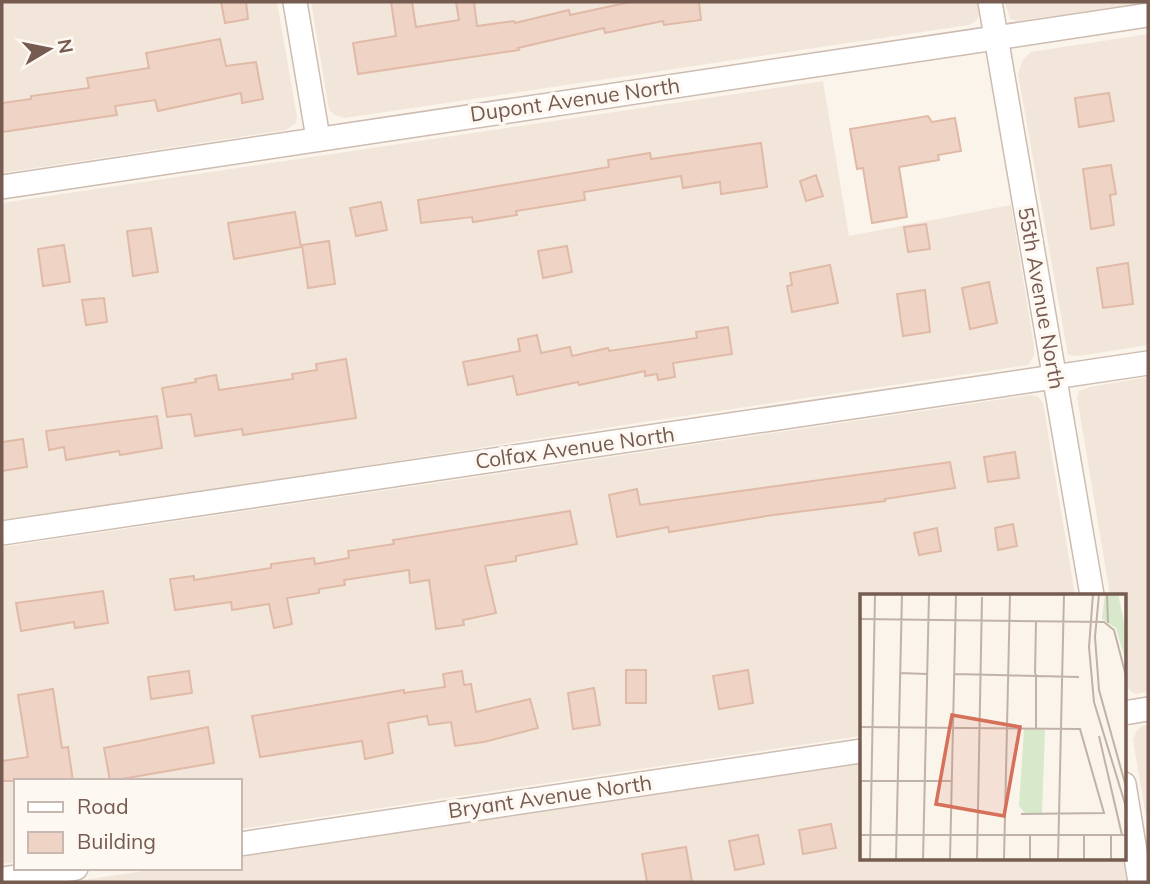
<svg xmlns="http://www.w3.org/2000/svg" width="1150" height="884" font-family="Mulish,sans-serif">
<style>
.residential{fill:#f2e6da}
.building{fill:#efd3c5;stroke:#e0baa7;stroke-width:2}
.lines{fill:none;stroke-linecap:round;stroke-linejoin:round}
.minor-casing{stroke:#cdbcb1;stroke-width:26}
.minor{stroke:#fff;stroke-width:23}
.labels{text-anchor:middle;stroke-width:7;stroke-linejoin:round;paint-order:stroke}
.street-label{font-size:21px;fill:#755b50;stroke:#fef8f2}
.inset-road{fill:none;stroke:#c1b2a8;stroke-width:2}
.view{fill:#d5705a;fill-opacity:0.15;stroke:#d5705a;stroke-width:3.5}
.inset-edge{fill:none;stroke:#755b50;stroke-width:3.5}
</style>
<rect width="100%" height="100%" fill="#fbf4eb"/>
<!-- residential -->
<g class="residential">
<polygon points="2,2 277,2 297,117 296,123 286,130 2,173"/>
<polygon points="311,2 977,2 979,15 976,21 969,25 345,118 335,115 329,110"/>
<polygon points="1005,2 1147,2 1018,21 1010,19"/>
<polygon points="1148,34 1148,345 1079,356 1068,355 1018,74 1023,60 1031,52"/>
<polygon points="823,81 849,236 1011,205 1034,346 1034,356 1028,365 631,424 147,500 2,520 2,203"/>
<polygon points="1148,377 1148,692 1137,694 1131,692 1125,684 1124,595 1110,595 1077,397 1079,391 1090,387"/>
<polygon points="1030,395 1038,397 1043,403 1075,595 861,595 861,736 240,829 240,781 16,781 16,862 2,864 2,547"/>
<polygon points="1148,725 1148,828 1133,740 1137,730 1142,726"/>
<polygon points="861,764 861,858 1123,858 1127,882 70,882 164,868 240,868 240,857"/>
</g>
<!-- building -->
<g class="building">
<polygon points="221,2 246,2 248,19 225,23"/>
<polygon points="391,2 412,2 416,27 459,20 456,2 474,2 477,26 514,21 515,23 569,10 570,15 630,2 699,2 701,20 664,25 663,21 605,33 604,28 518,48 519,50 358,74 353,43 396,36"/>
<polygon points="220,39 226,66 256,62 263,99 242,103 241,93 158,111 155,100 115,106 117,115 2,132 2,103 31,99 31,96 89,88 87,78 149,68 146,53"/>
<polygon points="1109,93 1114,121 1079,127 1075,98"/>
<polygon points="928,116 932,122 955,118 961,151 938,155 939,160 899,167 907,217 872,223 863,168 857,169 850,129"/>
<polygon points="761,143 767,187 721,194 720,182 683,188 681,176 584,192 585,200 516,211 517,215 473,222 472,217 421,223 418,200 609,167 608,160 650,153 651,159"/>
<polygon points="1111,165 1116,194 1110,195 1114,225 1091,229 1083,169"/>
<polygon points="816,175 823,196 806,201 800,181"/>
<polygon points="381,202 387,230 356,236 350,208"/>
<polygon points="295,212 301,247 234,259 228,223"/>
<polygon points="926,224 930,249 908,252 904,227"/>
<polygon points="151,228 158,272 133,276 127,231"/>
<polygon points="329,241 335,284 308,288 302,245"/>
<polygon points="64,245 70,282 43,286 38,249"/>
<polygon points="567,246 572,272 543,278 538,251"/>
<polygon points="1128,263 1133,304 1103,308 1097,268"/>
<polygon points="830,265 838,303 792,312 787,286 792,285 790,273"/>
<polygon points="989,282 997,323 970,329 962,288"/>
<polygon points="925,290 930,332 903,336 897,294"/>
<polygon points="104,298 107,322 86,325 82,300"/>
<polygon points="728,327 732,354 673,363 675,377 658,380 657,374 645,376 645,371 579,385 578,382 517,395 513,376 468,385 463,362 520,351 518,339 537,335 541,353 570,347 572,356 608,348 609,351 697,338 696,332"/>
<polygon points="346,359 356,418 243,435 242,429 195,436 191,414 167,417 162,388 196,382 195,379 216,375 219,390 293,379 292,374 317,370 316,364"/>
<polygon points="157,416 162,448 120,455 119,451 66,460 64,447 49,450 46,431"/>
<polygon points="23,439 27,467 2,471 2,442"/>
<polygon points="1015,452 1019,478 988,482 984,457"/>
<polygon points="950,462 955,488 885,499 885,501 773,515 669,532 668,527 617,537 609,495 637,489 640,505"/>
<polygon points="570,511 577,544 516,556 516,561 485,566 496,613 463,620 464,625 436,629 429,580 410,583 409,570 344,580 345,585 319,589 319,593 287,598 292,624 274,628 269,604 232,610 231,602 175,610 170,579 194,576 194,580 271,568 271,564 314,558 315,564 349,558 348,551 394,544 393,540"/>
<polygon points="1013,524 1017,546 998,550 995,528"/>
<polygon points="937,528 941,551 919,555 914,533"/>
<polygon points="103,591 108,623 75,628 74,622 21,631 16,603"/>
<rect x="626" y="670" width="20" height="33"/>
<polygon points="748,670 753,703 719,709 713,676"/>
<polygon points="189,671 192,693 151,699 148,677"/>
<polygon points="462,671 464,685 471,684 476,712 530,699 538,728 484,742 455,746 451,722 429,725 427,716 388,723 393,753 365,759 362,741 260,757 252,716 404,690 404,693 445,687 443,674"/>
<polygon points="594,688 600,725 573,729 568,693"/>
<polygon points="53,689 62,748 68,747 73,781 2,781 2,761 28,757 18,695"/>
<polygon points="208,727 214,763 110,781 104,748"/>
<polygon points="831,824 836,848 803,854 799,830"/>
<polygon points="758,835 764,864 735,870 729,841"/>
<polygon points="686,847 692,882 647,882 642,854"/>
</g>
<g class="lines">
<!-- minor casing -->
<g class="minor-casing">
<g id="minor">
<polyline points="295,2 318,138"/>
<polyline points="990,2 1092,595"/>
<polyline points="2,187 1148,15"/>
<polyline points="2,533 1148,363"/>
<polyline points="1124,713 1148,709"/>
<polyline points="1124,784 1140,882"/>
<polyline points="240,844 861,751"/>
<polyline points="2,879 76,868"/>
</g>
</g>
<!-- minor -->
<use href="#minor" class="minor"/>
</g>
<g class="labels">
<!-- street labels -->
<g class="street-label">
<text transform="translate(575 100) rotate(-8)" y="7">Dupont Avenue North</text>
<text transform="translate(1041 298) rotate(80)" y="7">55th Avenue North</text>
<text transform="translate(575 448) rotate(-8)" y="7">Colfax Avenue North</text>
<text transform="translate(550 797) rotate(-8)" y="7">Bryant Avenue North</text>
</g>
</g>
<!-- overview -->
<g transform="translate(860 594)">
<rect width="266" height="266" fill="#fbf4eb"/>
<path d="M245 0H258L266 37V68L256 34 242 25ZM164 135 185 136 182 219H165L159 212Z" fill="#d8e8ca"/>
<path class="inset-road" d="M233 0 229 53 234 108 266 213M239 0 235 43 239 96 266 193M247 0 248 29M0 25 244 28 254 36 266 82M40 79 67 80M94 80 219 83M175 80 176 27M0 133 220 135 244 219 161 220M176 134V80M239 142 262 241M0 187H91M0 241H266M170 241V266M224 241V266M251 241V266M10 266 15 0M36 266 42 0M63 266 69 0M90 266 96 0M117 266 122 3M144 266 150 0M198 266 204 0"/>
<path class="view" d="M92 121 160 133 144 222 76 210Z"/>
<rect width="266" height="266" class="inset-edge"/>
</g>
<!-- border -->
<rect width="1150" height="884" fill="none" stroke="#755b50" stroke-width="7"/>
<!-- legend -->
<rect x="14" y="779" width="228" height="91" fill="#fef8f2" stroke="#c7b9b1" stroke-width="2"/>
<rect x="28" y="802" width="35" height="10" fill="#ffffff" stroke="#c7b9b1" stroke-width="2"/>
<text x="77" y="814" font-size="21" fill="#755b50">Road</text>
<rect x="28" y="832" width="35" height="21" fill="#efd3c5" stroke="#c7b9b1" stroke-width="2"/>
<text x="77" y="849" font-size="21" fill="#755b50">Building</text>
<!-- north arrow -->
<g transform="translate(49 49) rotate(80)" stroke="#fef8f2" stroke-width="5" paint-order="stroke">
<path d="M0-5L12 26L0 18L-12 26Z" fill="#755b50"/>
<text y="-10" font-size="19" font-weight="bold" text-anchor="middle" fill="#755b50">N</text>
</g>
</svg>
